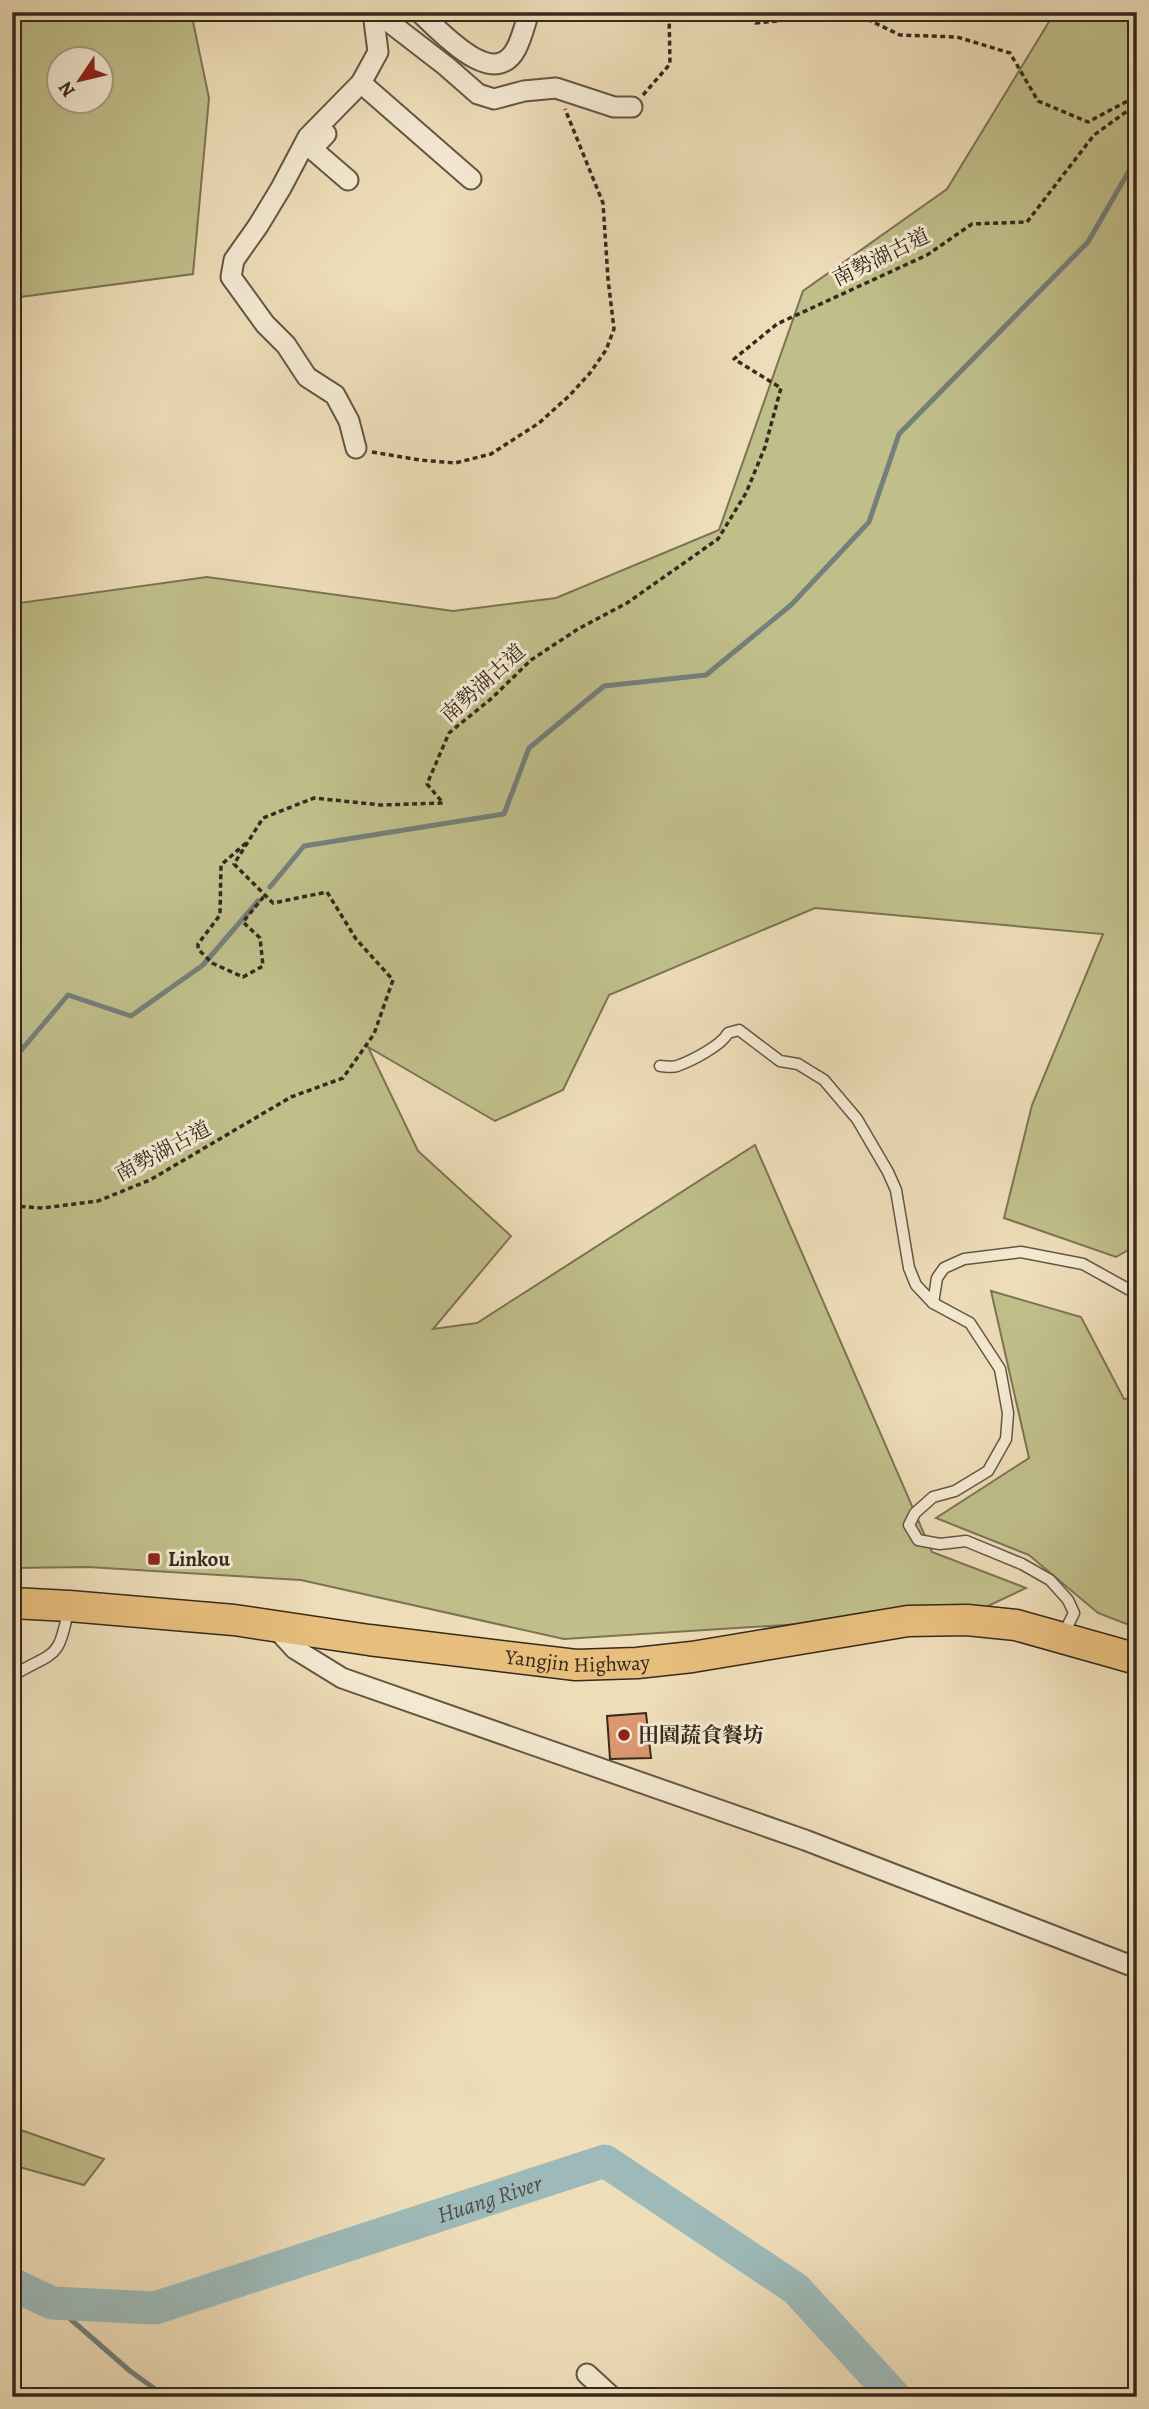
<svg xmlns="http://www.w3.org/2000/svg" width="1149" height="2409" font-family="Alegreya,'Noto Serif TC',serif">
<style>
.green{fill:#c0bf8a;stroke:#7b7454;stroke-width:2;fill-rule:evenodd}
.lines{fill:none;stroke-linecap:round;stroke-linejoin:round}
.stream{stroke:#74807b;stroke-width:5}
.river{stroke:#9dbab9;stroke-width:33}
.building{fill:#db9971;stroke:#36291e;stroke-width:2}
.lane-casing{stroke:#645645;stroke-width:13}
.street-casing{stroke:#645645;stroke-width:23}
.primary-casing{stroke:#36291e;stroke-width:33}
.path{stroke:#36291e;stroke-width:3.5;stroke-dasharray:5 3.5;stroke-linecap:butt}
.lane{stroke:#f4e9d2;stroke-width:10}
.street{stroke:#f4e9d2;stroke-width:19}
.primary{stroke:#e7be7c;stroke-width:30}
.poi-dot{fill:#8f2418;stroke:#f4e9d2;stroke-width:2.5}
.labels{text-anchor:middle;stroke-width:6;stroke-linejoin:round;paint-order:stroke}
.street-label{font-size:21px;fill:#36291e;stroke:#f4e9d2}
.poi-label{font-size:21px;font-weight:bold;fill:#36291e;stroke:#f4e9d2;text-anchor:start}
.water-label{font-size:23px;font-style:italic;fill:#504d45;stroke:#f4e9d2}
</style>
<rect width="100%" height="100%" fill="#eeddb9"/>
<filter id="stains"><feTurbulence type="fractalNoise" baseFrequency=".00286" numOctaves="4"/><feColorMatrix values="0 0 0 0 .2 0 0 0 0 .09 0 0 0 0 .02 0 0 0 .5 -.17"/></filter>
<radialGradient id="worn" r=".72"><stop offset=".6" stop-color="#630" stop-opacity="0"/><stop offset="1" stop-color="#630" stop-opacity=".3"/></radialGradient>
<!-- green -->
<g class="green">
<path d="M12 12H191L209 98 193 274 12 298ZM60 60H102V102H60Z"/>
<polygon points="1055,12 1137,12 1137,1245 1116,1257 1004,1218 1032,1105 1103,934 815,908 609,995 563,1090 495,1121 368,1047 418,1151 511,1236 433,1329 477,1323 755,1145 932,1552 1026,1588 973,1613 564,1639 301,1580 88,1567 12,1568 12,604 207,577 453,611 556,598 719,530 803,291 947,189"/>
<polygon points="991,1291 1081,1317 1124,1399 1137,1398 1137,1628 1098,1613 1029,1555 936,1518 1029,1458"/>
<polygon points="12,2127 104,2159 84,2185 12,2165"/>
</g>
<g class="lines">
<!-- stream -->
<g class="stream">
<polyline points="270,887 304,846 504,814 529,748 604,686 706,675 791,605 869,522 899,434 1088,242 1137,157"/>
<polyline points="12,1061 68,995 131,1016 203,965 258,901"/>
<polyline points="52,2303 130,2371 166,2397"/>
<polyline points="268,2397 290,2391 303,2397"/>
</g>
<!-- river -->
<path class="river" id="s1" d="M12 2284 52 2303 155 2308 605 2161 796 2289 895 2397"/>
</g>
<!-- building -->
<polygon class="building" points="646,1713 651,1758 610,1759 607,1716"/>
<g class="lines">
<!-- lane casing -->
<g class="lane-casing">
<g id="lane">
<path d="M660 1066C665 1066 672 1068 677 1066 691 1061 721 1046 728 1033L739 1030 780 1061 798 1064 824 1080 857 1119 888 1172 896 1190 909 1268 916 1285 933 1303 970 1323 1000 1369 1008 1413 1006 1439 988 1471 955 1491 933 1497 915 1513 909 1525 918 1540 940 1544 966 1541 1022 1564 1050 1580 1068 1600 1074 1613 1063 1635"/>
<polyline points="933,1303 937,1278 944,1268 964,1259 1021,1252 1083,1264 1137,1294"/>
<path d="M12 1676C53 1651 59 1662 68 1610"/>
</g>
</g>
<!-- street casing -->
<g class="street-casing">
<g id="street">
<polyline points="376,12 446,66 478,94 494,99 524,91 556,88 614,107 632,107"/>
<path d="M419 12C440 30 493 92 516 49 522 38 525 24 529 12"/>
<polyline points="361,83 471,179"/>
<polyline points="326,134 312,149 348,180"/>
<polyline points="356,448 349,421 335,395 307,377 286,345 265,324 231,277 234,260 258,226 281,188 308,137 361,83 378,52 373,12"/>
<polyline points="274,1626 295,1649 342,1678 805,1840 1137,1968"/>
<polyline points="587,2374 612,2397"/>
</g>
</g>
<!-- primary casing -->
<g class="primary-casing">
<g id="primary">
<path id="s2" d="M12 1603 69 1606 234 1620 369 1640 576 1665 637 1663 692 1657 908 1621 967 1620 1016 1625 1137 1659"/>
</g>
</g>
<!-- path -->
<g class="path">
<polyline points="248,12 249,18"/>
<polyline points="742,12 756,23 807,18 815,12"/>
<polyline points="852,12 900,35 957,37 1010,53 1038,101 1088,122 1137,96"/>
<polyline points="643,95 670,64 669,12"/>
<polyline points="372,452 420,460 455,463 491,454 539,423 569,396 590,373 606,350 614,329 608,279 603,203 565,109"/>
<polyline points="246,843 221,865 220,915 198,944 198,949 212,963 243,977 263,966 260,938 243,922 265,895"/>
<polyline points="12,1206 43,1208 98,1201 150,1180 291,1097 343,1078 374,1034 393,980 356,939 327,892 273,903 234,864 263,818 314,798 381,805 443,803 427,784 449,733 492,698 531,660 578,629 627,603 718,539 746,493 765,447 781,388 734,359 777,324 927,255 972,224 1027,222 1094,135 1137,104"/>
</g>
<!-- lane -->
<use href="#lane" class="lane"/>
<!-- street -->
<use href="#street" class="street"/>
<!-- primary -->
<use href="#primary" class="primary"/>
</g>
<!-- markers -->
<g class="poi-dot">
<rect x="147" y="1552" width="14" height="14" rx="3.5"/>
<circle cx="624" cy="1735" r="7"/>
</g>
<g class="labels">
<!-- street labels -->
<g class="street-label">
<text transform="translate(881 257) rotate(-26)" y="7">南勢湖古道</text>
<text transform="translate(483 683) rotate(-42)" y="7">南勢湖古道</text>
<text transform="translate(163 1151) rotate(-28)" y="7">南勢湖古道</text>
<text dy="7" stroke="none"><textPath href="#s2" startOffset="569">Yangjin Highway</textPath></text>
</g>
<!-- poi labels -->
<g class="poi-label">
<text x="168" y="1566">Linkou</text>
<text x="638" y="1742">田園蔬食餐坊</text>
</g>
<!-- water labels -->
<g class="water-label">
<text dy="8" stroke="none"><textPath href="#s1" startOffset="499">Huang River</textPath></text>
</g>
</g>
<!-- margin -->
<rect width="1149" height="2409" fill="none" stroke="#eeddb9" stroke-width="42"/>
<rect x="14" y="14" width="1121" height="2381" fill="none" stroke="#36291e" stroke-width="3.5"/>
<rect x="21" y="21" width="1107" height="2367" fill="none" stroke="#36291e" stroke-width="2"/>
<!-- north arrow -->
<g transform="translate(80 80) rotate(235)"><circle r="33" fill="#f4e9d2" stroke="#a89c8a" stroke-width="2"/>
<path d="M0-5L12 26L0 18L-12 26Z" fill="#8f2418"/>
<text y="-10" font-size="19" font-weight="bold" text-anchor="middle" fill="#36291e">N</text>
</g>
<rect width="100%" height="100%" filter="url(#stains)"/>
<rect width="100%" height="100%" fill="url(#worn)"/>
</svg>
